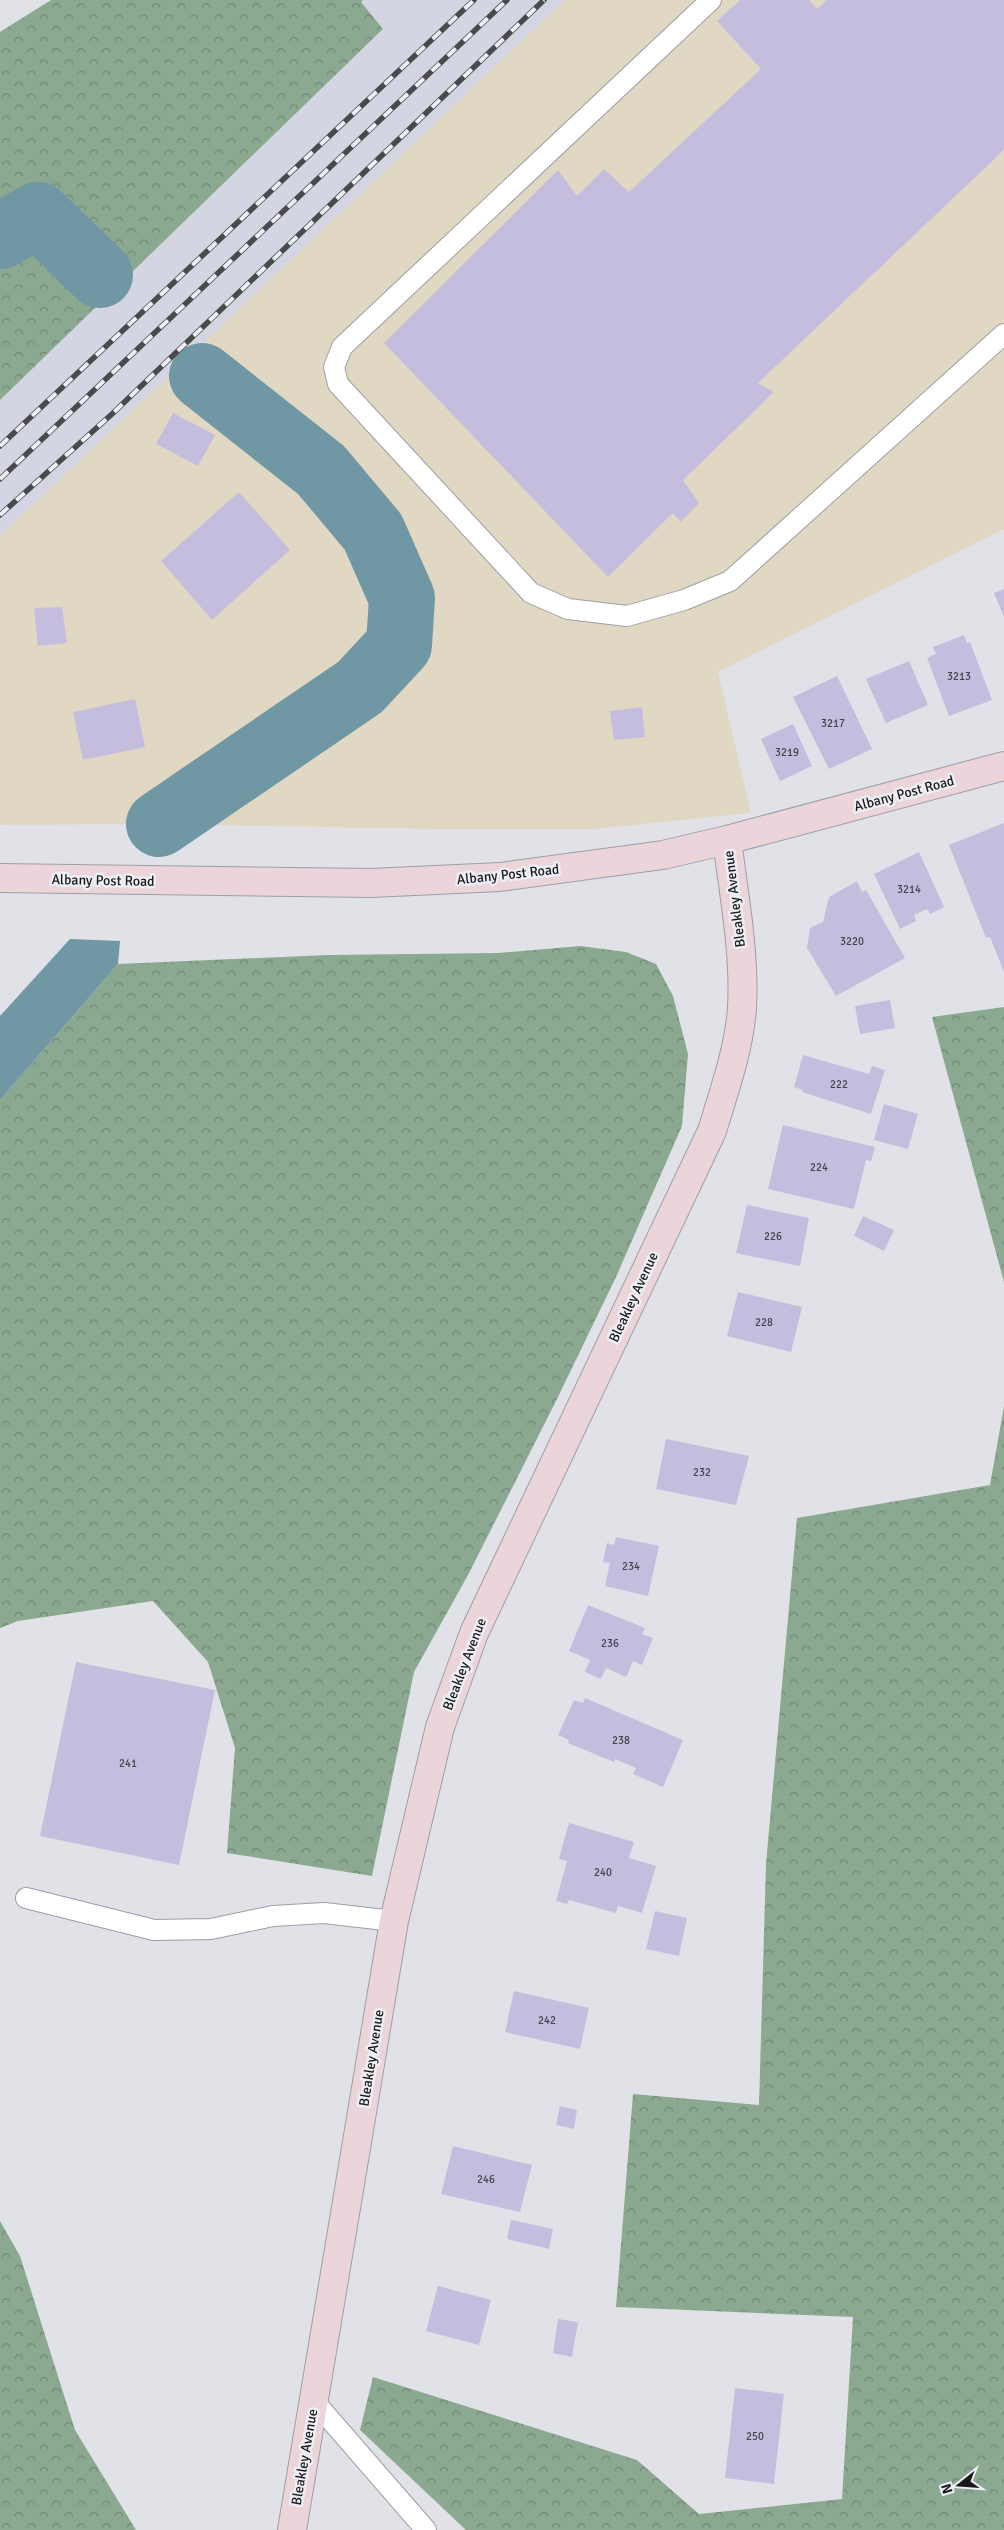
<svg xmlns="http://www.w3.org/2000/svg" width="1004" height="2530" font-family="Signika,sans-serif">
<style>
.built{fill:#d3d5e2}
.industrial{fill:#e1d8c3}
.forest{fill:url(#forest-crowns)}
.water{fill:#7098a4}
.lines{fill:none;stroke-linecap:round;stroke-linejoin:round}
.river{stroke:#7098a4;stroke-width:66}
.building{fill:#c5bdde}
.lane-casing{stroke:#9e9fa5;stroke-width:22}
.secondary-casing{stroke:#9e9fa5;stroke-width:30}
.lane{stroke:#fff;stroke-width:20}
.secondary{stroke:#ebd4da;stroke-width:28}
.rail-casing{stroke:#4a4a4d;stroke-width:5.5}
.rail{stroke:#eeeff5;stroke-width:4;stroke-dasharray:11;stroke-linecap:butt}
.labels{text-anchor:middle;stroke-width:5;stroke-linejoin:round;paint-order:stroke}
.number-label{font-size:11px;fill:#44424c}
.street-label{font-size:14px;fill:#19191b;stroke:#eeeff5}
</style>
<defs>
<pattern id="forest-crowns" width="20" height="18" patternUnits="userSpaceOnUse" patternTransform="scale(1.25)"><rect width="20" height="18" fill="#8ba891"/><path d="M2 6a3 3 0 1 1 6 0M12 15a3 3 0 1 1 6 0" fill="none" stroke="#718876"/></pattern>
</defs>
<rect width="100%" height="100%" fill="#e1e2e8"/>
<!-- built -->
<polygon class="built" points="363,0 565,0 0,536 0,400 383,30 361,2"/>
<!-- industrial -->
<polygon class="industrial" points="565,0 1004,0 1004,529 718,672 751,813 594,829 432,829 159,824 0,825 0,536"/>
<!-- forest -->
<g class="forest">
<polygon points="51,0 363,0 361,2 383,29 0,400 0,32"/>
<polygon points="580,946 626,952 656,964 673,996 688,1054 682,1126 616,1277 557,1399 468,1575 414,1672 372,1876 227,1853 235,1748 208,1662 153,1601 18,1621 0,1628 0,1100 118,964 328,955 498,953"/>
<polygon points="1004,1007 1004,1282 932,1017"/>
<polygon points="1004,1406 1004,2530 466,2530 360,2430 373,2377 637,2460 699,2514 842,2499 853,2317 616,2307 633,2094 759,2105 766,1864 797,1518 990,1485"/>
<polygon points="0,2221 20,2256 75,2430 136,2530 0,2530"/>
</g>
<!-- water -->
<polygon class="water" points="70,939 120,941 118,964 0,1100 0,1016"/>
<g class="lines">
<!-- river -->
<g class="river">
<polyline points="0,236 38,215 100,275"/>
<polyline points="159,824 360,687 399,645 402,598 373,532 321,470 202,376"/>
</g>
</g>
<!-- building -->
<g class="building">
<polygon points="740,0 809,0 817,9 827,0 1004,0 1004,150 758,383 774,392 683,480 699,503 681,522 673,513 608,577 384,343 558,170 577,196 604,169 629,192 761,69 717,21"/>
<polygon points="173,413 215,435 198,466 156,444"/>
<polygon points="239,492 290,550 212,620 161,561"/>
<polygon points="1004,589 1004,617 994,593"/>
<polygon points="62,607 67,643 38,646 34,608"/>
<polygon points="964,635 967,643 970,642 992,700 949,716 927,658 936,654 933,647"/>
<polygon points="909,661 928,705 886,723 866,679"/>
<polygon points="837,676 872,749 829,769 793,697"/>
<polygon points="135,699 145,747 83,760 73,712"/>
<polygon points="642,707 645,737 614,740 610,711"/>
<polygon points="793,724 812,766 780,781 761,739"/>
<polygon points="1004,823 1004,972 990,937 986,938 949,845"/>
<polygon points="919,852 944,907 930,914 927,909 914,915 916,921 900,929 874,874"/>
<polygon points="857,881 862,892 866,890 905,958 836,996 807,948 810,928 823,922 829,897"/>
<polygon points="890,1000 895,1028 860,1034 855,1006"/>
<polygon points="803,1055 869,1074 872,1066 885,1070 871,1114 802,1092 803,1090 794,1087"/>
<polygon points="884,1104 918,1114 908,1149 874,1140"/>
<polygon points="783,1125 875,1147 871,1161 866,1160 854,1209 768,1189"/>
<polygon points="747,1205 809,1218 800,1266 736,1253"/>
<polygon points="863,1216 894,1230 884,1251 854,1236"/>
<polygon points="738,1292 802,1307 791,1352 727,1336"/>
<polygon points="666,1439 749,1456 736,1505 656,1489"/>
<polygon points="616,1537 659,1546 648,1596 605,1586 610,1563 603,1562 607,1543 614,1545"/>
<polygon points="588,1605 645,1628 642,1634 653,1638 642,1665 633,1661 626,1677 606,1668 601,1679 585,1672 590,1660 569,1651"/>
<polygon points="76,1662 215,1690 179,1865 40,1836"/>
<polygon points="585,1698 683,1740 663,1787 633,1774 636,1768 615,1759 614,1762 568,1743 569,1740 558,1735 574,1700 583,1703"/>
<polygon points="569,1823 634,1842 629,1858 656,1866 642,1913 618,1906 616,1913 569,1900 567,1904 556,1901 567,1861 559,1859"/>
<polygon points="655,1911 687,1918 679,1956 646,1949"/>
<polygon points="514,1991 589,2008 580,2049 505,2032"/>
<polygon points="560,2106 577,2110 574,2129 556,2125"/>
<polygon points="453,2146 532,2165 520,2212 441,2194"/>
<polygon points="511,2220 553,2229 549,2249 507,2239"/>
<polygon points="438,2286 491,2300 479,2345 426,2331"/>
<polygon points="558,2319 578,2322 572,2357 553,2353"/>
<polygon points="735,2388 784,2394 774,2484 725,2478"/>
</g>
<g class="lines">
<!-- lane casing -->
<g class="lane-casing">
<g id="lane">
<polyline points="711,0 342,347 334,367 338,384 531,593 568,609 627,616 684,600 730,581 1004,334"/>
<polyline points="26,1898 154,1930 211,1929 273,1916 324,1913 394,1921"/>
<polyline points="314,2401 426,2530"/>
</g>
</g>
<!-- secondary casing -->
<g class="secondary-casing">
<g id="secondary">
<polyline points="0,878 371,883 500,877 663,855 727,840 1004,766"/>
<path d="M292 2530 394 1921 440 1727 474 1633 712 1131C724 1091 739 1050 742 1008 745 952 734 896 727 840"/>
</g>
</g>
<!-- lane -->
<use href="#lane" class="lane"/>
<!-- secondary -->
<use href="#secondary" class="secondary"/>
<!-- rail casing -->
<g class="rail-casing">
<g id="rail">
<polyline points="0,446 474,0"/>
<polyline points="0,479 507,0"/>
<polyline points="0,515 112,414 544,0"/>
</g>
</g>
<!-- rail -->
<use href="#rail" class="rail"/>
</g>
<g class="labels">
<!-- number labels -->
<g class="number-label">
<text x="959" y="680">3213</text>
<text x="833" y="727">3217</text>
<text x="787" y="756">3219</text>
<text x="909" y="893">3214</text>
<text x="852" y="945">3220</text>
<text x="839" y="1088">222</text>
<text x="819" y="1171">224</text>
<text x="773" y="1240">226</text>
<text x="764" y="1326">228</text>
<text x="702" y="1476">232</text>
<text x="631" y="1570">234</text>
<text x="610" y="1647">236</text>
<text x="621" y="1744">238</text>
<text x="128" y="1767">241</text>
<text x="603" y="1876">240</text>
<text x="547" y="2024">242</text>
<text x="486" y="2183">246</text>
<text x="755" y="2440">250</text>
</g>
<!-- street labels -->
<g class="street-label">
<text transform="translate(904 793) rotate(-15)" y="5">Albany Post Road</text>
<text transform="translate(508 874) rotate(-6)" y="5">Albany Post Road</text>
<text transform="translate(103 880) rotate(1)" y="5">Albany Post Road</text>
<text transform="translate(734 899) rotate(-97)" y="5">Bleakley Avenue</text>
<text transform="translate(633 1297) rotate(-65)" y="5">Bleakley Avenue</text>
<text transform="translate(464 1664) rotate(-69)" y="5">Bleakley Avenue</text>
<text transform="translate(371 2058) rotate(-81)" y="5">Bleakley Avenue</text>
<text transform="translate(304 2457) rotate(-80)" y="5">Bleakley Avenue</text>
</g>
</g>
<!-- north arrow -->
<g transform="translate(959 2485) rotate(253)" stroke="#eeeff5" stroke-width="4" paint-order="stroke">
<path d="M0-4L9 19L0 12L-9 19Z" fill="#19191b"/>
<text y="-8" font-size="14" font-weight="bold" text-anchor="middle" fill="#19191b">N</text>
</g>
</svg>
